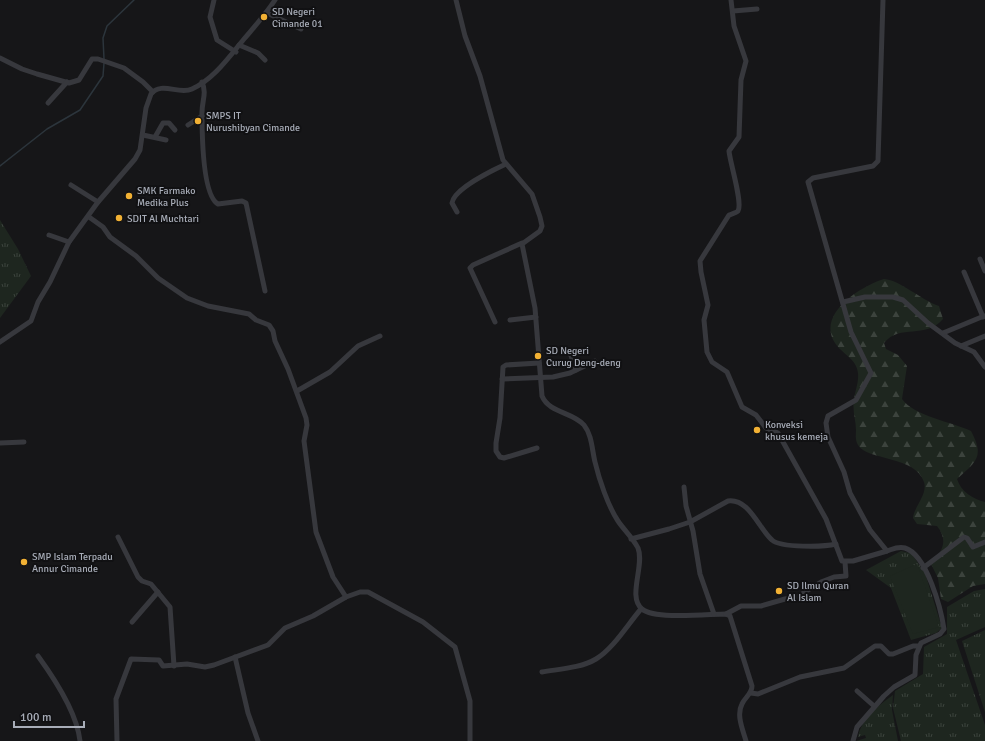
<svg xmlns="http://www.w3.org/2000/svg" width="985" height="741" font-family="Signika,sans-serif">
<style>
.grass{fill:url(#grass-tufts)}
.forest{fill:url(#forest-firs)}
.pitch{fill:#1e261f}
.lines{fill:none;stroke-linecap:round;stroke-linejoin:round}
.stream{stroke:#2c353c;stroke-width:1.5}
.street{stroke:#37383d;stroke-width:5}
.poi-dot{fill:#f2b134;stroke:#111113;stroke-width:1.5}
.labels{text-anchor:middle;stroke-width:4;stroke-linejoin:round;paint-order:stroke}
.poi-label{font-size:10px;fill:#a8adb8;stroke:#111113;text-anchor:start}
</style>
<defs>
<pattern id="grass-tufts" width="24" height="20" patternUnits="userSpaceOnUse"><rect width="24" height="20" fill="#1e261f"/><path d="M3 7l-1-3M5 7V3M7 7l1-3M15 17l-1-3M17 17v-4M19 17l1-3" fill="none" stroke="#3c433d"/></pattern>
<pattern id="forest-firs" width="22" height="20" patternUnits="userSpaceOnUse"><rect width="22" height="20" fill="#1e261f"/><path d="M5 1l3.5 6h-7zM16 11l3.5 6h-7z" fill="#3c433d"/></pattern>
</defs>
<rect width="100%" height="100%" fill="#161618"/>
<!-- grass -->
<g class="grass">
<polygon points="0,220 18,249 31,276 0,318"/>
<polygon points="901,551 911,553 925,573 942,628 936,633 911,640 891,588 866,570"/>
<polygon points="985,589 985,627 956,640 985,725 985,741 901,741 893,708 895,691 923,674 924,647 947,634 947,607 974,591"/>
<polygon points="985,630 985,712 962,641"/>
<path d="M893 695 892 710 898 741H856L866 738 865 735 858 737C861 719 879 705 893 695Z"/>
</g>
<!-- forest -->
<path class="forest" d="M884 279C900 280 921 300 939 306L943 319C925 340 900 323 884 343L886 349 898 355 907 366 902 399C914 416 952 422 971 431 985 457 976 462 957 479 961 492 973 499 985 502V584L973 586 948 602 941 599 938 578 931 564C942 552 949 541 937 526L917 524 913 518C914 507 928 494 924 482 915 455 867 461 858 445 855 440 856 435 856 430 856 420 852 410 854 400 855 390 859 383 858 373 857 359 842 354 835 343 816 314 861 286 884 279Z"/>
<!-- pitch -->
<polygon class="pitch" points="917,564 939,627 913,634 890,576"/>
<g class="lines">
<!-- stream -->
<g class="stream">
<polyline points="104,59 103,38 107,26 134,0"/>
<polyline points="0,166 47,129 80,110 103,76 104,63"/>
</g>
<!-- street -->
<g class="street">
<polyline points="214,0 210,17 217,40 236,52"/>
<path d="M456 0 465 36 480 76 503 160 532 194 540 217 542 226 540 231 522 244 535 308 542 396C549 413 573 412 584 425 592 435 592 450 595 462 599 479 608 506 618 521 624 530 633 538 638 548 645 565 627 597 642 609 655 620 709 614 726 614L730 616 752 686C752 694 745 697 742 704 736 715 743 730 746 741"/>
<path d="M731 0 734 26 746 61 741 80 739 137 729 151C730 163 743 203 738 211 736 213 732 214 729 215L700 261 701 272 708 305 704 320 707 352 712 362 727 372 742 407 756 415 766 428 778 433 826 519 842 561H853L887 551"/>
<polyline points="733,11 757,9"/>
<polyline points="267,13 301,29"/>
<polyline points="239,45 258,53 265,60"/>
<polyline points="0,58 22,69 37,74 69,83 79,80 92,59 98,59 124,68 143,82 153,92"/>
<path d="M202 82C207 93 202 101 202 112 202 130 202 195 218 204L242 201 246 203 265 291"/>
<polyline points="48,103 67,82"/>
<polyline points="188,125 202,116"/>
<polyline points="143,135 166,140"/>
<polyline points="155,137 163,123 169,123 175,130"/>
<polyline points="71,185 98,202"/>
<path d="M457 212 452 203C454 189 493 170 506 164"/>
<polyline points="89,217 103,227 110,237 136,256 158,278 187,298 208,306 249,314 256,320 269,325 273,331 275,341 288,369 306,418 307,425 304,441 316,532 333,577 346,597"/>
<polyline points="49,235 69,242"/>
<polyline points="980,259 985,271"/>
<polyline points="964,272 983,317"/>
<polyline points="843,302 865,297 893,297 903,300 928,323 955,343 974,352 985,367"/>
<polyline points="510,320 536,317"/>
<polyline points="495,322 470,268 473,265 522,243"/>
<polyline points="943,333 984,316"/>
<path d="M0 342 31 321 38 302 50 282 69 242 98 202 135 159 140 150 146 108 151 94C161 81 179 95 192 89 214 79 229 57 244 39 255 26 266 14 275 0"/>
<polyline points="961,346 985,336"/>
<polyline points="570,353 576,370"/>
<polyline points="502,379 553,377 570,373 595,361"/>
<polyline points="297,391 330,372 358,346 380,336"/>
<polyline points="0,443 24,442"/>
<polyline points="537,448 504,458 500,457 496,451 496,443 500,418 503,367 506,365 539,363"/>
<polyline points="684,487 686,506 693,531 700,574 714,614"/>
<polyline points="118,537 138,577 142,581 151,584 170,607 174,666"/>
<path d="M631 539 669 529 690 522 728 501C749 498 759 529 772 540 781 548 824 547 836 544"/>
<polyline points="923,568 964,537 967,538 973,547 985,542"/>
<polyline points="726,614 741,606 761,606 785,599 797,597 821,582 834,577 846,576 845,562"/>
<polyline points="132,622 158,592"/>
<path d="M38 656C54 678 77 713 80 741"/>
<polyline points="235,657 248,713 258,741"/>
<path d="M542 672C559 669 581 668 596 659 613 649 628 624 641 609"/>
<polyline points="857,691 874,706"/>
<polyline points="751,693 758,694 800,677 844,668 875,646 881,646 889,654 893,654 913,646 918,646"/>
<polyline points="117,741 116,699 131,659 159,660 163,666 187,664 205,667 214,665 268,645 285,628 313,616 346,597 360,592 368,592 423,622 455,647 470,701 470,741"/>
<path d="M853 741 857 727 884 696 894 687 915 675 916 655 921 643 940 634 944 629C941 609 927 555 905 548 898 546 893 549 887 551L870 530 850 493 844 472 828 437 826 423 828 416 856 400 871 373 851 332 808 182 813 178 873 166 878 161 883 0"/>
</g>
</g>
<!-- markers -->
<g class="poi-dot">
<circle cx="264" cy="17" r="4"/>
<circle cx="198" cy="121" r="4"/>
<circle cx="129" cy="196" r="4"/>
<circle cx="119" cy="218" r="4"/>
<circle cx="538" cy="356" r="4"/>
<circle cx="757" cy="430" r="4"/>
<circle cx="24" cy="562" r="4"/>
<circle cx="779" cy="591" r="4"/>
</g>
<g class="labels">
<!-- poi labels -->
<g class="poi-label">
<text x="272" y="15">SD Negeri<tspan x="272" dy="12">Cimande 01</tspan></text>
<text x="206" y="119">SMPS IT<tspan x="206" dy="12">Nurushibyan Cimande</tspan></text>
<text x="137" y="194">SMK Farmako<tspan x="137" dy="12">Medika Plus</tspan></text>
<text x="127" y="222">SDIT Al Muchtari</text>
<text x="546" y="354">SD Negeri<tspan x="546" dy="12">Curug Deng-deng</tspan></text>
<text x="765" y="428">Konveksi<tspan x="765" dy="12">khusus kemeja</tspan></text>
<text x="32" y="560">SMP Islam Terpadu<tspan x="32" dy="12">Annur Cimande</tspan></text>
<text x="787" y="589">SD Ilmu Quran<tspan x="787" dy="12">Al Islam</tspan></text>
</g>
</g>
<!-- scale -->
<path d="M14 721v6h70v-6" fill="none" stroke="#a8adb8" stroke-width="2"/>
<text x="20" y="721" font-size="12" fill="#a8adb8" stroke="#111113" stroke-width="3" paint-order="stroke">100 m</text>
</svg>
